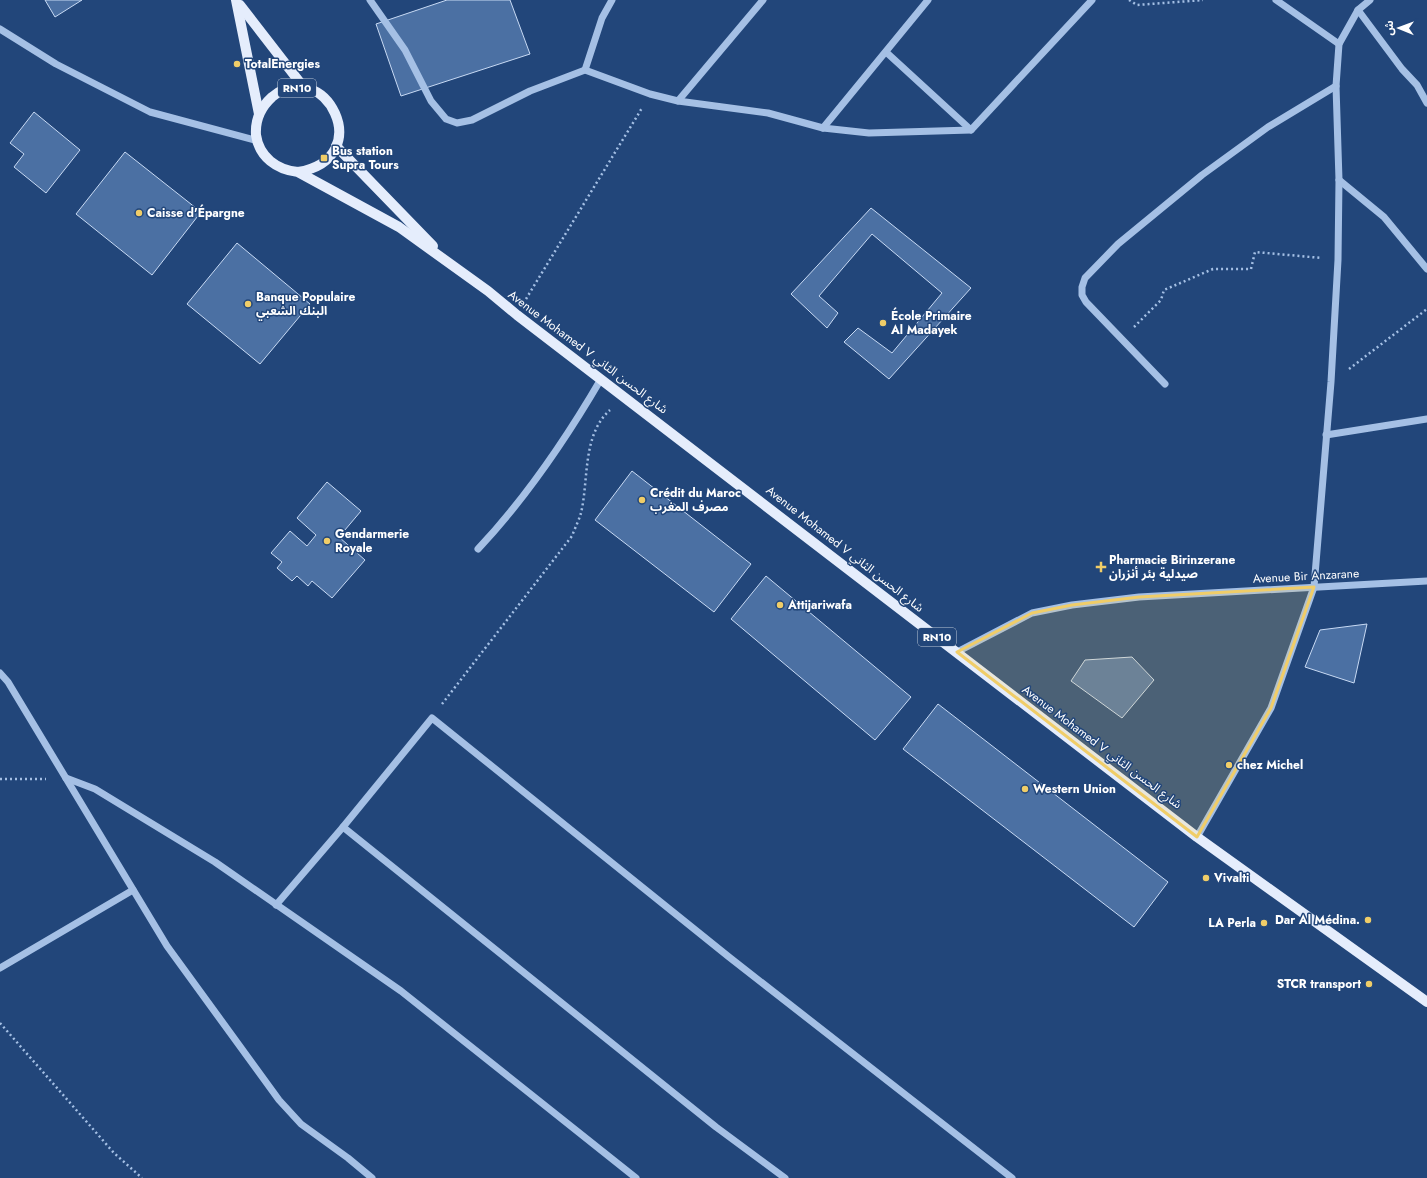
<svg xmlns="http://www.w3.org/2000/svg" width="1427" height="1178" font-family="Jost,'Noto Sans Arabic',sans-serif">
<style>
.building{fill:#4b70a3;stroke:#c8daf4}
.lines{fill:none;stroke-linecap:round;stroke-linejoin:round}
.path{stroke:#a5c0e5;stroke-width:2.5;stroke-dasharray:2 3;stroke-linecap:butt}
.minor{stroke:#a5c0e5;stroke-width:7}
.major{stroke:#e5edfc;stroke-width:10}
.marked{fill:#f0cd68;fill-opacity:0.2;stroke:#f0cd68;stroke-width:3;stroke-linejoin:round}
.poi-dot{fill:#f0cd68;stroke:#22467a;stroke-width:1.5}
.labels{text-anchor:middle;stroke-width:3;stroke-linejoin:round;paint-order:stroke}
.shield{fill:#22467a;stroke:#bdc8d7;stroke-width:1}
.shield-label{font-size:11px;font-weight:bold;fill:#fff}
.poi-label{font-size:12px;font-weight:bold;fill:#fff;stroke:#22467a;text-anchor:start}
.street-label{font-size:12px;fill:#fff;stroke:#22467a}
</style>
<rect width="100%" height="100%" fill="#22467a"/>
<!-- building -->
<g class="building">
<polygon points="45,0 82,0 55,17"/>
<polygon points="447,0 510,0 530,54 401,96 376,24"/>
<polygon points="34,112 80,150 46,193 14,167 24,154 10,143"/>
<polygon points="125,152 201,212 152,275 76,214"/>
<polygon points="871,208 971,288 889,379 844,342 858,328 892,353 942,293 872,234 819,296 838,313 827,328 791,294"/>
<polygon points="237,243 310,304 260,364 187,304"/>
<polygon points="632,471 751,564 714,612 595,520"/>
<polygon points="327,482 361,511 339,537 365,560 332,598 312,581 308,586 297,576 292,581 277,568 282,562 271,553 290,531 307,546 316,535 297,518"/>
<polygon points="766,576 911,697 875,740 731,619"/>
<polygon points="1367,624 1354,683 1305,667 1320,630"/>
<polygon points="1132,657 1154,680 1122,718 1071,681 1085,660"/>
<polygon points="938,704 1168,882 1134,927 903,749"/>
</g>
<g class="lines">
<!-- path -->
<g class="path">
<polyline points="1129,0 1137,5 1203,0"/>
<polyline points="526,299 642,108"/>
<polyline points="1134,327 1161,300 1164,290 1213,269 1251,269 1255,252 1322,258"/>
<polyline points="1349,369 1427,309"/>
<path d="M442 704 572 536C575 528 579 520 581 513 589 479 582 435 610 410"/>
<polyline points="0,779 46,779"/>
<polyline points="0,1023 114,1153 142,1178"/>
</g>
<!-- minor -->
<g class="minor">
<polyline points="370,0 405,50 431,101 446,119 457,123 472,120 530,91 585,70 650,94 678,101 763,0"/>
<polyline points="1276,0 1339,44"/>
<polyline points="1358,10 1402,69 1417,85 1427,103"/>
<polyline points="0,29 56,64 150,112 258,141"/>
<polyline points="886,52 971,130"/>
<polyline points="585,70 602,18 612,0"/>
<polyline points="678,101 768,113 823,128 869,133 971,130 1092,0"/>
<polyline points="823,128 928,0"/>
<polyline points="1339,180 1384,217 1427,269"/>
<polyline points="1165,384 1086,302 1082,295 1082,287 1085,278 1118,244 1202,175 1268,127 1336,86"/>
<polyline points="1326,435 1427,419"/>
<path d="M478 549C526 498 566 439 601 379"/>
<polyline points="957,652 1032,613 1072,605 1139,597 1427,581"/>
<polyline points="0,673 8,682 167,946 279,1100 301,1124 348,1158 372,1178"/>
<polyline points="66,778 95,789 215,862 401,991 636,1178"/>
<polyline points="343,827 716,1127 785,1178"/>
<polyline points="1197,837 1271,708 1314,587 1331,382 1338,260 1339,180 1336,86 1339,44 1358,10 1370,0"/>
<polyline points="276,905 343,827 432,718 729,957 1012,1178"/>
<polyline points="0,968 133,890"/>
</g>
<!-- major -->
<g class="major">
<polyline points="236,0 259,114"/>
<polyline points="240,5 305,89"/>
<polyline points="336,146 433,246"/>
<path d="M298 172C379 158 324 54 272 97 261 107 255 120 256 135 259 157 277 170 298 172L399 227 488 291 517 315 1197 837 1427 1002"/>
</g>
</g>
<!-- marked area -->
<path class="marked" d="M1314 587 1271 708 1197 837 957 652 1032 613 1072 605 1139 597Z"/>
<!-- markers -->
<g class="poi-dot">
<circle cx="237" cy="64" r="4"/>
<rect x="320" y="154" width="8" height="8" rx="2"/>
<circle cx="139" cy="213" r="4"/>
<circle cx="248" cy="304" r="4"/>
<circle cx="883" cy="323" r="4"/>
<circle cx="642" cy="500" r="4"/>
<circle cx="327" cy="541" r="4"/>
<path d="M1099 561h4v4h4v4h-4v4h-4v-4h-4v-4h4z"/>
<circle cx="780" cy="605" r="4"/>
<circle cx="1229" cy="765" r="4"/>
<circle cx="1025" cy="789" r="4"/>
<circle cx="1206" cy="878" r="4"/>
<circle cx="1368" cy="920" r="4"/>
<circle cx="1264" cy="923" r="4"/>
<circle cx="1369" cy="984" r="4"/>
</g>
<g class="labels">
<!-- shield labels -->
<g class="shield">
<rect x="278" y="79" width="38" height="18" rx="3"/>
<rect x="918" y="628" width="38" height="18" rx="3"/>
</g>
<g class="shield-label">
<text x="297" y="92">RN10</text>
<text x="937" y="641">RN10</text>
</g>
<!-- poi labels -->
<g class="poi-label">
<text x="245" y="68">TotalEnergies</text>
<text x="332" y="155">Bus station<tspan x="332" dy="14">Supra Tours</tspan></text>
<text x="147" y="217">Caisse d'Épargne</text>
<text x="256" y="301">Banque Populaire<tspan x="256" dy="14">البنك الشعبي</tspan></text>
<text x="891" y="320">École Primaire<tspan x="891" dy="14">Al Madayek</tspan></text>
<text x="650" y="497">Crédit du Maroc<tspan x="650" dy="14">مصرف المغرب</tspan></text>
<text x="335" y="538">Gendarmerie<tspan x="335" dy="14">Royale</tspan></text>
<text x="1109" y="564">Pharmacie Birinzerane<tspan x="1109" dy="14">صيدلية بئر أنزران</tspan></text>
<text x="788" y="609">Attijariwafa</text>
<text x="1237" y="769">chez Michel</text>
<text x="1033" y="793">Western Union</text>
<text x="1214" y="882">Vivalti</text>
<text x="1360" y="924" text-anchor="end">Dar Al Médina.</text>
<text x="1256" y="927" text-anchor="end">LA Perla</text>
<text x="1361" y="988" text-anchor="end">STCR transport</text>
</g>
<!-- street labels -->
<g class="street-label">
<text transform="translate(588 352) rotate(37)" y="4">Avenue Mohamed V شارع الحسن الثاني</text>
<text transform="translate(845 549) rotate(38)" y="4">Avenue Mohamed V شارع الحسن الثاني</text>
<text transform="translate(1306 576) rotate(-3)" y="4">Avenue Bir Anzarane</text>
<text transform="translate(1102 747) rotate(37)" y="4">Avenue Mohamed V شارع الحسن الثاني</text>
</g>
</g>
<!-- north arrow -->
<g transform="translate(1399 28) rotate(271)" stroke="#22467a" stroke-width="3" paint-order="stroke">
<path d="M0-3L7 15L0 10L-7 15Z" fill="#ffffff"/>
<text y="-6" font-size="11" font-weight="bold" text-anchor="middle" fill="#ffffff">ش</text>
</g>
</svg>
